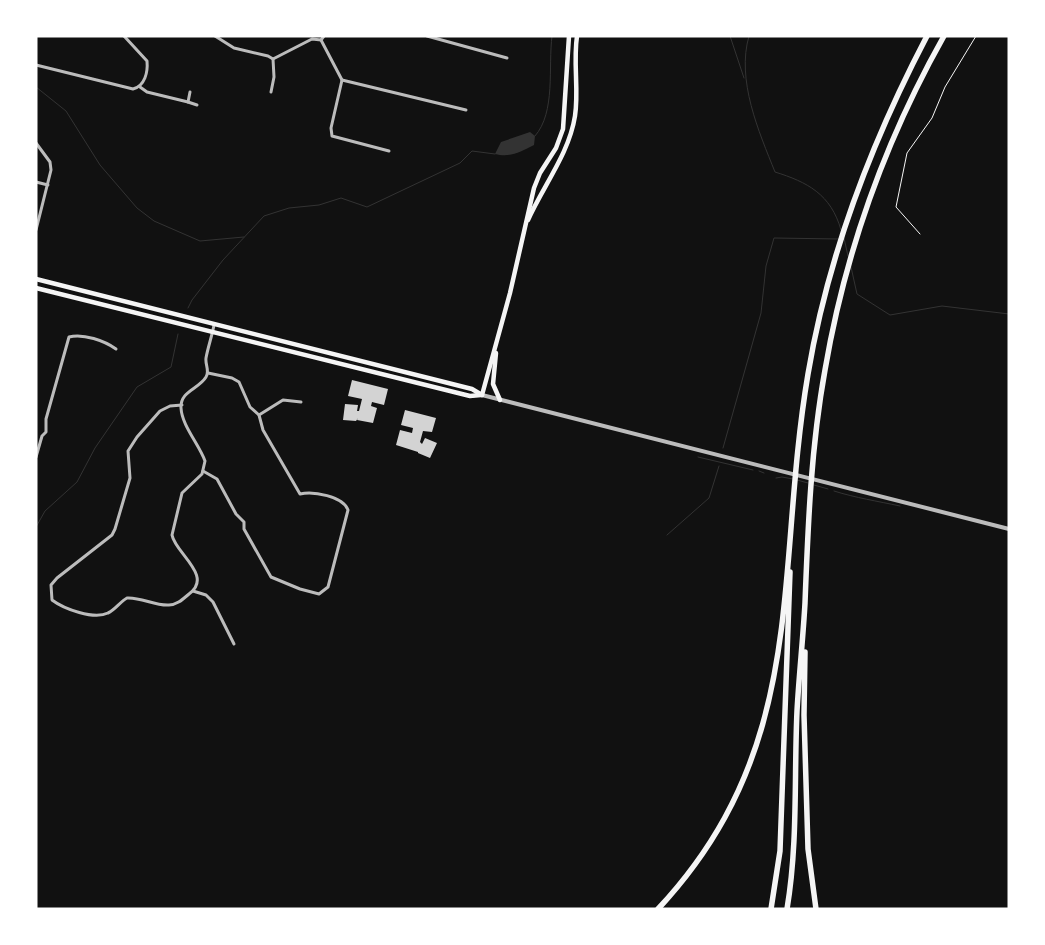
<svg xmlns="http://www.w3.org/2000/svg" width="1045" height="945" font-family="Rubik,sans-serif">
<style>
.water{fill:#333}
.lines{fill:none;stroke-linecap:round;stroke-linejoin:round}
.stream{stroke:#333;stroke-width:1}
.building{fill:#d3d3d3}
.path{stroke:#f5f5f5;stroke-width:1}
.minor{stroke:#bcbcbc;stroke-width:3}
.tertiary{stroke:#bcbcbc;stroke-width:4}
.secondary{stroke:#f5f5f5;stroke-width:4.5}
.motorway{stroke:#f5f5f5;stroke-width:5.5}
</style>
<rect width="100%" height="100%" fill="#111"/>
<!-- water -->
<path class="water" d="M530 132 535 136 534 145C520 152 510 158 495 154L501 142Z"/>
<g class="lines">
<!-- stream -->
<g class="stream">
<polyline points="730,36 744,78"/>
<path d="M749 36C736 80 759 132 775 172 807 182 831 194 841 230"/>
<polyline points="36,87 66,111 100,165 137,208 154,221 200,241 244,237"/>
<path d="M535 136C556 112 548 67 552 36"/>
<polyline points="844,238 848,256"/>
<polyline points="851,267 857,294 890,315 942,306 1009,314"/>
<polyline points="188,308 192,300 223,260 264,216 289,208 319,205 341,198 367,207 460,163 472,151 495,154"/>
<polyline points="723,448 761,313 766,266 774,238 839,239"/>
<polyline points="698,457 753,470"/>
<polyline points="759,471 764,473"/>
<polyline points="776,478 782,477 793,479"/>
<polyline points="797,480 808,483"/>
<polyline points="814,485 828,489"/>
<path d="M834 491C856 498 877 501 900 506"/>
<polyline points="36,527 45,511 77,482 95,448 137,387 171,367 178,334"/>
<polyline points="667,535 709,498 719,466"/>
</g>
</g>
<!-- building -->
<g class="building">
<polygon points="352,380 388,389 384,405 372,402 371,406 377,408 373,423 357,420 358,418 356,421 343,420 345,404 358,405 357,411 359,411 362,399 348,396"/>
<polygon points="405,410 436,418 432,432 423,431 420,442 422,444 425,438 437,443 430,458 418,453 418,449 418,452 396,445 400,430 412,433 413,428 401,425"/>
</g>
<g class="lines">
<!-- path -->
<polyline class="path" points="920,234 896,207 907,153 932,118 945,87 976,36"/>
<!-- minor -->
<g class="minor">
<polyline points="215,36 234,48 268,56 273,59 312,39 321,40 324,36"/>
<polyline points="427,36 507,58"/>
<polyline points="321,40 342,80 331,128 332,136 389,151"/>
<path d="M36 65 133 89C145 86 148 72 147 61L124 36"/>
<polyline points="342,80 466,110"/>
<polyline points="140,87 147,92 188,102"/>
<polyline points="190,92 188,102 197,105"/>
<polyline points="271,92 274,77 273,59"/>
<polyline points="36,143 50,162 51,170 36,230"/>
<polyline points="36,182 48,185"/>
<path d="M182 405 170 406 160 411 137 437 128 451 130 478 115 529 112 535 57 578 51 585 52 600C64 609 94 620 108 613 115 610 120 602 127 598 141 597 155 606 169 605 177 605 183 599 189 594 214 576 175 553 172 535L182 493 202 474 205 461C199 444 182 426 181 408 180 391 199 389 206 377 210 371 205 365 206 358 208 347 212 336 214 325"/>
<polyline points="259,415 283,400 301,402"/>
<path d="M36 457 42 436 46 432V419L69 337C83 333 105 341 116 349"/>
<path d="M203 471 217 479 236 514 244 522V529L271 577 300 589 319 594 328 587 348 510C343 496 313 491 300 494L263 430 259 415 250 407 239 382 232 378 208 373"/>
<polyline points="193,591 206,595 213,602 234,644"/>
</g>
<!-- tertiary -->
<polyline class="tertiary" points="482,395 1009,529"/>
<!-- secondary -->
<g class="secondary">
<path d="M528 220C543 186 569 154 575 116 579 90 573 63 577 36"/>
<polyline points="36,279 472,389 482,395"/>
<polyline points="36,288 470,396 481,395"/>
<polyline points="496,353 493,384 500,400"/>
<polyline points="482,395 510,293 534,188 540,173 556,148 563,129 569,36"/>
</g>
<!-- motorway -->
<g class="motorway">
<polyline points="805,652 804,715 808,849 816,909"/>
<path d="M658 909C811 745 774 574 808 374 828 255 871 143 927 36"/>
<polyline points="771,909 780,851 790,572"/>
<path d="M787 909C798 844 794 777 797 711 799 675 803 639 805 603 808 525 811 447 825 370 845 253 886 139 944 36"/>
</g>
</g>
<!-- border -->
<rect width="1045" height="945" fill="none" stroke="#ffffff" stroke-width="75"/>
</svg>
